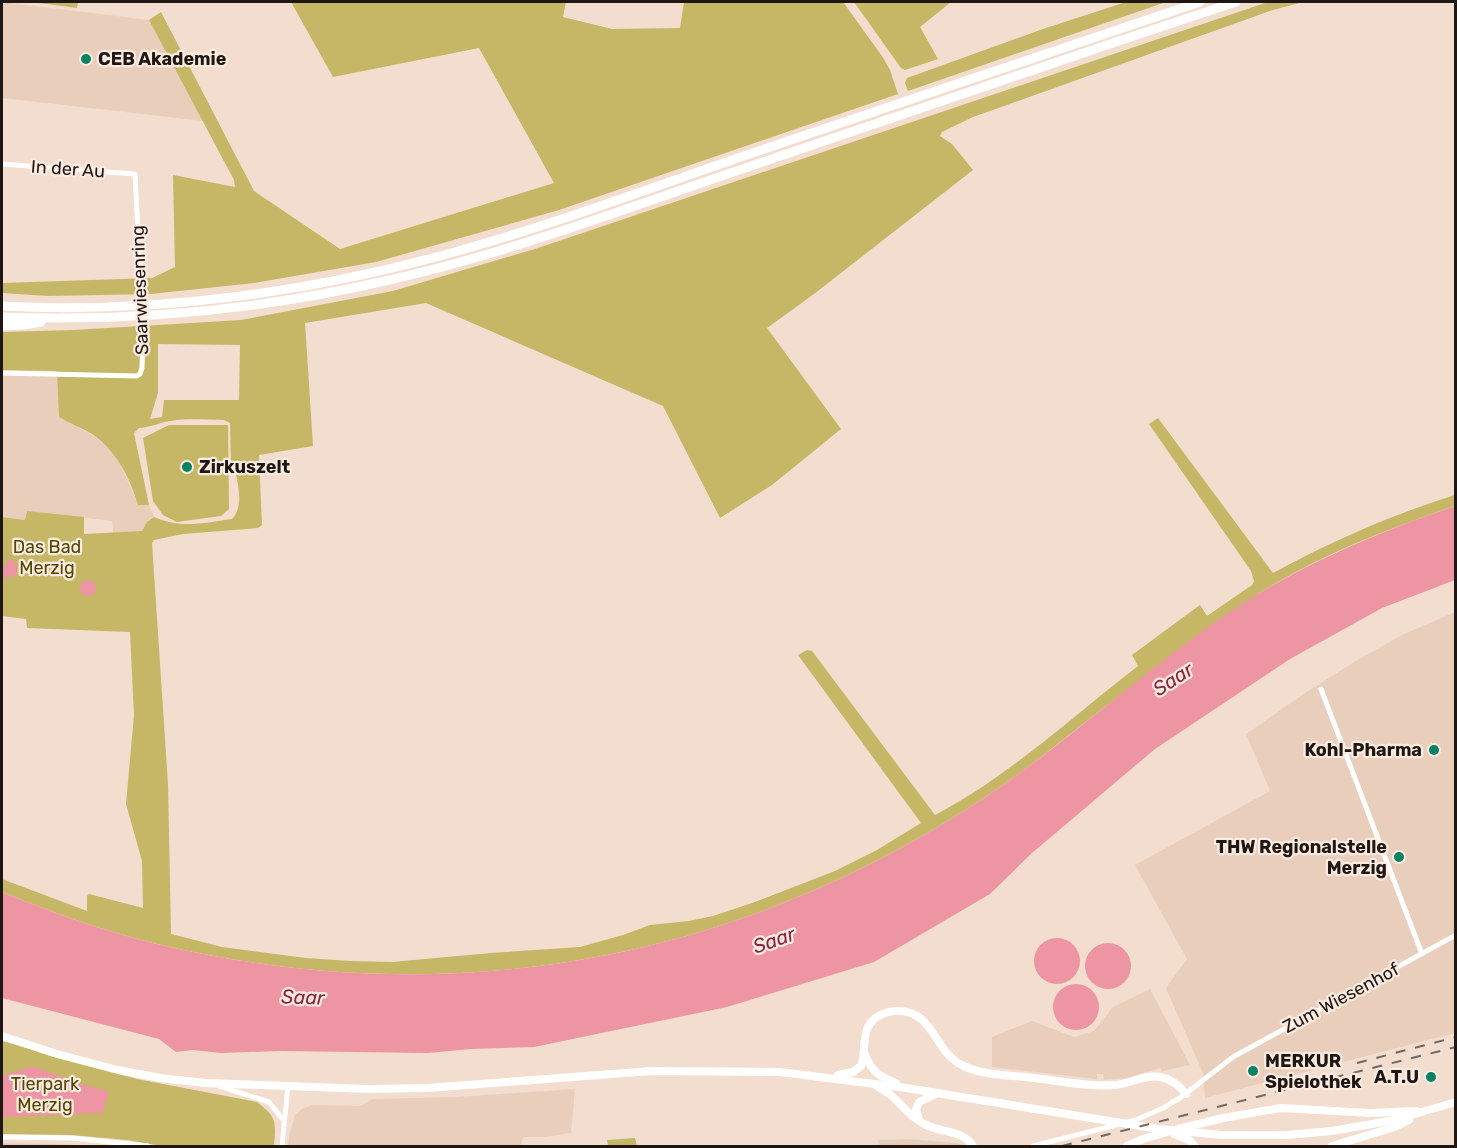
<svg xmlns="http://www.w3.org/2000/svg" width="1457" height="1148" font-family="Rubik,sans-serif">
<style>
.built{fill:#eacebc}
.green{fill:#c5b765;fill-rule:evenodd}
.water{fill:#ee95a4}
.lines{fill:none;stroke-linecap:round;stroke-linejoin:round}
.minor{stroke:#fff;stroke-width:5}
.secondary{stroke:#fff;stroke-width:8}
.motorway{stroke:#fff;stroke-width:9}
.rail{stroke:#74675f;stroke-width:2;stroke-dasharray:10 10;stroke-linecap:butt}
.poi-dot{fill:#078262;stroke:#fcebe0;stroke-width:2}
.labels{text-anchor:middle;stroke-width:4.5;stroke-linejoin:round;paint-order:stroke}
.poi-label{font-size:18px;font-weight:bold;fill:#1f1713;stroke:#fcebe0;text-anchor:start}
.street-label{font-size:18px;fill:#1f1713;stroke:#fcebe0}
.park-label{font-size:18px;fill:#514700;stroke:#fcebe0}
.water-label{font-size:20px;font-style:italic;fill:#8b2440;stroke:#fcebe0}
</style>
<rect width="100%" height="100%" fill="#f2ddcf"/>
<!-- built -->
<g class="built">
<polygon points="2,2 149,20 204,121 2,98"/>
<polygon points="2,370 57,371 69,423 91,434 109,447 120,464 138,504 149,505 154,517 147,522 142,531 113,533 112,521 27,511 25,520 2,517"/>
<polygon points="1455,612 1455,1033 1205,1098 1203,1073 1166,988 1187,959 1135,865 1270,791 1246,734 1308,691 1356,661 1402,635"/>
<polygon points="1150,989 1190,1065 1162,1071 1160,1068 1127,1078 1104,1080 1103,1074 1097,1074 1097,1079 992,1067 992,1037 1032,1021 1074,1037 1094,1031 1113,1007"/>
<polygon points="575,1089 571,1133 546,1137 523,1137 521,1146 288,1146 289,1136 295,1115 302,1109 312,1105 360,1106 373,1099 455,1097"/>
<polygon points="909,1139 956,1143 963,1145 879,1146 878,1140"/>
<polygon points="2,1143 60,1144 94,1146 2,1146"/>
</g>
<!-- green -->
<g class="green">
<polygon points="31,2 78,2 77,8"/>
<polygon points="291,2 566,2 563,17 612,29 680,28 684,2 843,2 882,56 890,70 898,94 559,210 376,262 254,283 151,294 48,296 2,293 2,283 152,278 175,267 173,175 235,187 234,180 149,20 161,12 254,191 340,249 554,183 479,48 333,77"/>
<polygon points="854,2 951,2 920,27 938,59 905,70 901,68"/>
<polygon points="1126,2 1166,2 908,91 905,83 907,78 1043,29"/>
<path d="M1268 2H1303L1273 10 973 117 942 132 940 136 952 144 973 170 814 294 767 328 841 429 772 485 720 518 663 406 426 303 305 323 313 446 259 455 262 525 258 528 183 534 154 540 152 543 168 784 171 934 222 947 306 958 350 961 392 962 491 953 580 947 623 935 650 925 689 921 713 916 755 902 835 871 877 850 921 823 798 655 807 650 812 651 935 815C1009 776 1072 717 1138 666L1132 655 1200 605 1207 616 1252 585 1254 581 1251 571 1149 424 1158 418 1273 573C1332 541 1391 515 1455 495V506C1390 528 1325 553 1266 589 1246 601 1227 617 1208 631 1169 659 1130 687 1092 717 1061 741 1030 767 997 789 744 962 450 1015 153 943 101 930 51 912 2 892V876V879L87 911V896L89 894 143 908 142 861 126 804 134 715 130 632 27 628 26 619 2 616V517L25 520 27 511 84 517V534L142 531 147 522 154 517C181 529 204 523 232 519 245 506 237 480 234 465L231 463 230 423 224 420C207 420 189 418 171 421 161 422 148 428 139 428L134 433 149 505H138C130 478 116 450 92 434 82 428 70 424 59 417L57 371 2 370V332L74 330 241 320 393 291 538 248ZM158 344 240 345 239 400H164L162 417 150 419 158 393Z"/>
<polygon points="169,425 228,425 229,509 221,516 177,522 163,515 153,501 143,438"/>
<path d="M2 1041 137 1079 257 1102C277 1117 276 1122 274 1146H162L127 1140 71 1135 2 1134Z"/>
<polygon points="635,1138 637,1146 608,1146 607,1140"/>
</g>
<!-- water -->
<g class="water">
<path d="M1455 506V580L1382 608 1290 659 1155 749 1032 853 990 894 874 962 727 1007 534 1047 471 1049 428 1053 280 1051 221 1053 193 1050 176 1052 159 1039 2 998V892C51 912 101 930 153 943 450 1015 744 962 997 789 1089 726 1170 646 1266 589 1326 554 1390 528 1455 506Z"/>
<polygon points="11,559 15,562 14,566 18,564 19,566 16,569 17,573 14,577 11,576 6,579 2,572 2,567 6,565 8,560"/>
<circle cx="88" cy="588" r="8"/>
<circle cx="1057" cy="961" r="23"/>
<circle cx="1108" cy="966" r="23"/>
<circle cx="1076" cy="1007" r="23"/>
<polygon points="32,1066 87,1086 108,1091 108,1097 102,1113 2,1117 2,1076"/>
</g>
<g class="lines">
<!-- minor -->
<g class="minor">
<polyline points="2,164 135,174 143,331 142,368 140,374 137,376 2,373"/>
<polyline points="1321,689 1422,954"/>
<polyline points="219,1086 269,1102 284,1121"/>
<polyline points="2,1137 72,1138 148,1146"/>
<polyline points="282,1146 288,1086"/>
<polyline points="1033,1146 1136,1120 1163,1108 1180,1098 1233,1057 1456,935"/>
</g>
<!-- secondary -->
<g class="secondary">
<polyline points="2,1036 57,1054 118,1070 160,1078 205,1083 368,1089 427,1088 652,1071 780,1072 906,1088 1159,1129 1222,1135 1286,1135 1332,1131 1394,1120 1456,1102"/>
<path d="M865 1054C871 1071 880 1077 896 1083"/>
<path d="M838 1075 853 1072 861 1066C866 1053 862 1039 868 1027 873 1017 884 1012 895 1011 933 1009 932 1046 958 1063 979 1076 1010 1075 1034 1078 1060 1081 1089 1087 1115 1085 1130 1084 1145 1074 1160 1077 1171 1079 1179 1085 1186 1094"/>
<path d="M874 1084C881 1089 888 1092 894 1098 904 1108 913 1119 926 1125 943 1133 962 1130 973 1146"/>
<polyline points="919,1120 916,1110 919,1102 936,1094"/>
<polyline points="1178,1129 1223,1118 1281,1108 1370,1113 1416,1111"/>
<polyline points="1174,1134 1189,1140 1195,1146"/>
<polyline points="1127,1146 1143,1139 1167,1132"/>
<polyline points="1332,1146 1395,1127 1409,1120"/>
</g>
<!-- motorway -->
<g class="motorway">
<path d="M2 306C157 314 316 292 465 249 557 223 648 189 738 158 892 106 1046 53 1200 2"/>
<path d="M2 317C131 322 259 310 385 281 511 253 632 206 754 165 915 110 1075 55 1236 2"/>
<polyline points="2,326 24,325 41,322"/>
</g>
<!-- rail -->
<g class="rail">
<polyline points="1357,1063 1456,1037"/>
<polyline points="1062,1146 1456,1047"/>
</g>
</g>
<!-- markers -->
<g class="poi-dot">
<circle cx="86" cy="59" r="6"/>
<circle cx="187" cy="467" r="6"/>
<circle cx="1434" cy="750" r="6"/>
<circle cx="1399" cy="857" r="6"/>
<circle cx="1253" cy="1071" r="6"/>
<circle cx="1431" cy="1077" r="6"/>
</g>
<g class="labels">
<!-- poi labels -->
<g class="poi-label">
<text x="98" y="65">CEB Akademie</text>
<text x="199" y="473">Zirkuszelt</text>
<text x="1422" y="756" text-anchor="end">Kohl-Pharma</text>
<text x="1387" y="853" text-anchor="end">THW Regionalstelle<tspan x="1387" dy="21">Merzig</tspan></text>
<text x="1265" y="1067">MERKUR<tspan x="1265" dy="21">Spielothek</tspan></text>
<text x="1419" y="1083" text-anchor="end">A.T.U</text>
</g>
<!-- street labels -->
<g class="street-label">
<text transform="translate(68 169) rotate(4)" y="6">In der Au</text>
<text transform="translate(140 290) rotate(-92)" y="6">Saarwiesenring</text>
<text transform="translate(1341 998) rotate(-28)" y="6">Zum Wiesenhof</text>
</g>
<!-- park labels -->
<g class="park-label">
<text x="47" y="553">Das Bad<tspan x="47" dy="21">Merzig</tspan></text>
<text x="45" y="1090">Tierpark<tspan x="45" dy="21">Merzig</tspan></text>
</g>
<!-- water labels -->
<g class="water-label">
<text transform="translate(1173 679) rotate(-33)" y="7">Saar</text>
<text transform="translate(774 940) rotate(-19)" y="7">Saar</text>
<text transform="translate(303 997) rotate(2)" y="7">Saar</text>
</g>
</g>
<!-- border -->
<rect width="1457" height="1148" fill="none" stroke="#1f1713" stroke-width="6"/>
</svg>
